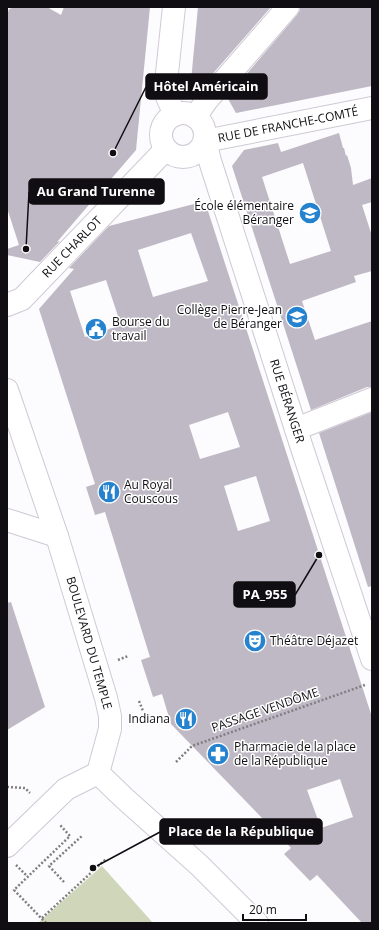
<svg xmlns="http://www.w3.org/2000/svg" width="379" height="930" font-family="'Open Sans',sans-serif">
<style>
.green{fill:#cfd6ba}
.building{fill:#bfb9c5;fill-rule:evenodd}
.lines{fill:none;stroke-linecap:round;stroke-linejoin:round}
.minor-casing{stroke:#d0c9d5;stroke-width:24}
.major-casing{stroke:#d0c9d5;stroke-width:24}
.path{stroke:#817f82;stroke-width:2.5;stroke-dasharray:2 2;stroke-linecap:butt}
.minor{stroke:#fff;stroke-width:22}
.major{stroke:#fff;stroke-width:22}
.labels{text-anchor:middle;stroke-width:3;stroke-linejoin:round;paint-order:stroke}
.street-label{font-size:12px;fill:#100e12;stroke:#fff}
.poi-label{font-size:12px;fill:#100e12;stroke:#fff;text-anchor:start}
.leader{fill:none;stroke:#100e12;stroke-width:1.5}
.callout-dot{fill:#100e12;stroke:#fff;stroke-width:1.5}
.callout{fill:#100e12;stroke:#100e12;stroke-width:1.5}
.callout-label{font-size:13px;text-anchor:middle;font-weight:bold;fill:#fff}
</style>
<rect width="100%" height="100%" fill="#fcfbfd"/>
<!-- green -->
<polygon class="green" points="102,866 153,923 38,923"/>
<!-- building -->
<g class="building">
<polygon points="15,7 47,7 61,15 64,7 150,7 136,150 57,242 60,241 40,262 7,255 7,249 19,245 7,208 7,15 9,9"/>
<polygon points="198,7 271,7 202,86 191,81"/>
<polygon points="300,7 372,7 372,86 236,113 227,97 297,15 300,10"/>
<path d="M339 133 343 148H344L346 156 347 155 351 168 353 185 372 178V202L362 205 372 236V271L354 276 356 282 302 301 315 340 372 321V387H367L311 410 232 166 244 150 278 143 281 152ZM303 163 331 251 290 264 262 177Z"/>
<path d="M194 204 208 211 372 717V923H362L317 875 310 881 284 854 291 848 171 724 162 694 153 697 141 660 150 657 105 512 95 515 86 487 95 484 39 309 74 269 69 268 109 226ZM191 233 208 281 153 297 138 250ZM106 280 121 325 85 337 70 291ZM228 412 240 447 200 459 189 425ZM256 476 270 521 238 531 224 486ZM340 779 353 817 321 828 307 790Z"/>
<polygon points="372,412 372,586 368,587 319,433"/>
<polygon points="11,602 45,707 7,730 7,603"/>
</g>
<g class="lines">
<!-- minor casing -->
<g class="minor-casing">
<g id="minor">
<polyline points="174,7 165,92 175,115"/>
<polyline points="372,108 205,141 210,161 301,445 372,659"/>
<circle cx="183" cy="135" r="22"/>
<polyline points="195,117 207,100 288,7"/>
<polyline points="7,305 22,299 166,149"/>
<polyline points="296,429 372,399"/>
<polyline points="7,520 57,536"/>
</g>
</g>
<!-- major casing -->
<g class="major-casing">
<g id="major">
<polyline points="7,390 57,536 106,698 110,716 110,729 98,773"/>
<polyline points="98,773 124,798 199,865 257,923"/>
<polyline points="7,846 66,789 98,773"/>
</g>
</g>
<!-- path -->
<g class="path">
<polyline points="118,660 128,656"/>
<polyline points="139,701 143,711"/>
<polyline points="176,762 192,746 365,685"/>
<polyline points="7,787 25,788 30,793"/>
<polyline points="16,865 27,876"/>
<polyline points="64,882 49,866 83,835"/>
<polyline points="42,918 106,859"/>
<polyline points="46,923 14,890 70,836 60,825"/>
</g>
<!-- minor -->
<use href="#minor" class="minor"/>
<!-- major -->
<use href="#major" class="major"/>
</g>
<!-- icons -->
<defs>
<g id="school-disc" transform="scale(1.15)"><circle r="9.5" fill="#2482cf" stroke="#fff"/><path d="M0-5L7-2L0 1L-7-2ZM-4 1L0 2.5L4 1V4Q0 6-4 4Z" fill="#fff"/></g>
<g id="civic-disc" transform="scale(1.15)"><circle r="9.5" fill="#2482cf" stroke="#fff"/><path d="M-.6-6.5H3V-4.5H.6V-3L4-1V1h2V6H-6V1h2V-1L-.6-3ZM-1.2 2.5V6h2.4V2.5Z" fill="#fff"/></g>
<g id="restaurant-disc" transform="scale(1.15)"><circle r="9.5" fill="#2482cf" stroke="#fff"/><path d="M-5-6h1v4h1v-4h1v4h1v-4h1v5L-1.5 .5V6h-2V.5L-5-1ZM5-6V6H3V1.5H1.5Q1.5-4 5-6Z" fill="#fff"/></g>
<g id="theatre-disc" transform="scale(1.15)"><circle r="9.5" fill="#2482cf" stroke="#fff"/><path d="M-5-5.5Q0-4 5-5.5V0Q5 5 0 6Q-5 5-5 0ZM-3.3-2.5H-1v1.5H-3.3ZM1-2.5H3.3v1.5H1ZM-2.8 1Q0 5.5 2.8 1Z" fill="#fff"/></g>
<g id="pharmacy-disc" transform="scale(1.15)"><circle r="9.5" fill="#2482cf" stroke="#fff"/><path d="M-2-6h4v4h4v4h-4v4h-4v-4h-4v-4h4Z" fill="#fff"/></g>
</defs>
<g fill-rule="evenodd">
<use href="#school-disc" x="310" y="213"/>
<use href="#school-disc" x="297" y="317"/>
<use href="#civic-disc" x="96" y="329"/>
<use href="#restaurant-disc" x="109" y="492"/>
<use href="#theatre-disc" x="255" y="641"/>
<use href="#restaurant-disc" x="186" y="719"/>
<use href="#pharmacy-disc" x="218" y="754"/>
</g>
<g class="labels">
<!-- street labels -->
<g class="street-label">
<text transform="translate(288 125) rotate(-11)" y="4">RUE DE FRANCHE-COMTÉ</text>
<text transform="translate(72 247) rotate(-46)" y="4">RUE CHARLOT</text>
<text transform="translate(287 401) rotate(72)" y="4">RUE BÉRANGER</text>
<text transform="translate(89 643) rotate(74)" y="4">BOULEVARD DU TEMPLE</text>
<text transform="translate(265 710) rotate(-19)" y="4">PASSAGE VENDÔME</text>
</g>
<!-- poi labels -->
<g class="poi-label">
<text x="294" y="210" text-anchor="end">École élémentaire<tspan x="294" dy="14">Béranger</tspan></text>
<text x="282" y="314" text-anchor="end">Collège Pierre-Jean<tspan x="282" dy="14">de Béranger</tspan></text>
<text x="112" y="326">Bourse du<tspan x="112" dy="14">travail</tspan></text>
<text x="124" y="489">Au Royal<tspan x="124" dy="14">Couscous</tspan></text>
<text x="270" y="645">Théâtre Déjazet</text>
<text x="170" y="723" text-anchor="end">Indiana</text>
<text x="234" y="751">Pharmacie de la place<tspan x="234" dy="14">de la République</tspan></text>
</g>
</g>
<!-- callouts -->
<path class="leader" d="M113 153L146 87M26 249L29 192M319 555L295 595M93 868L160 832"/>
<g class="callout-dot">
<circle cx="113" cy="153" r="4"/>
<circle cx="26" cy="249" r="4"/>
<circle cx="319" cy="555" r="4"/>
<circle cx="93" cy="868" r="4"/>
</g>
<g class="callout">
<rect x="146" y="74" width="121" height="25" rx="4"/>
<rect x="29" y="179" width="135" height="25" rx="4"/>
<rect x="234" y="582" width="61" height="25" rx="4"/>
<rect x="160" y="819" width="162" height="25" rx="4"/>
</g>
<g class="callout-label">
<text x="206" y="91">Hôtel Américain</text>
<text x="96" y="196">Au Grand Turenne</text>
<text x="265" y="599">PA_955</text>
<text x="241" y="836">Place de la République</text>
</g>
<!-- border -->
<rect width="379" height="930" fill="none" stroke="#100e12" stroke-width="16"/>
<!-- scale -->
<path d="M243 914v6h63v-6" fill="none" stroke="#100e12" stroke-width="2"/>
<text x="249" y="914" font-size="12" fill="#100e12" stroke="#ffffff" stroke-width="3" paint-order="stroke">20 m</text>
</svg>
